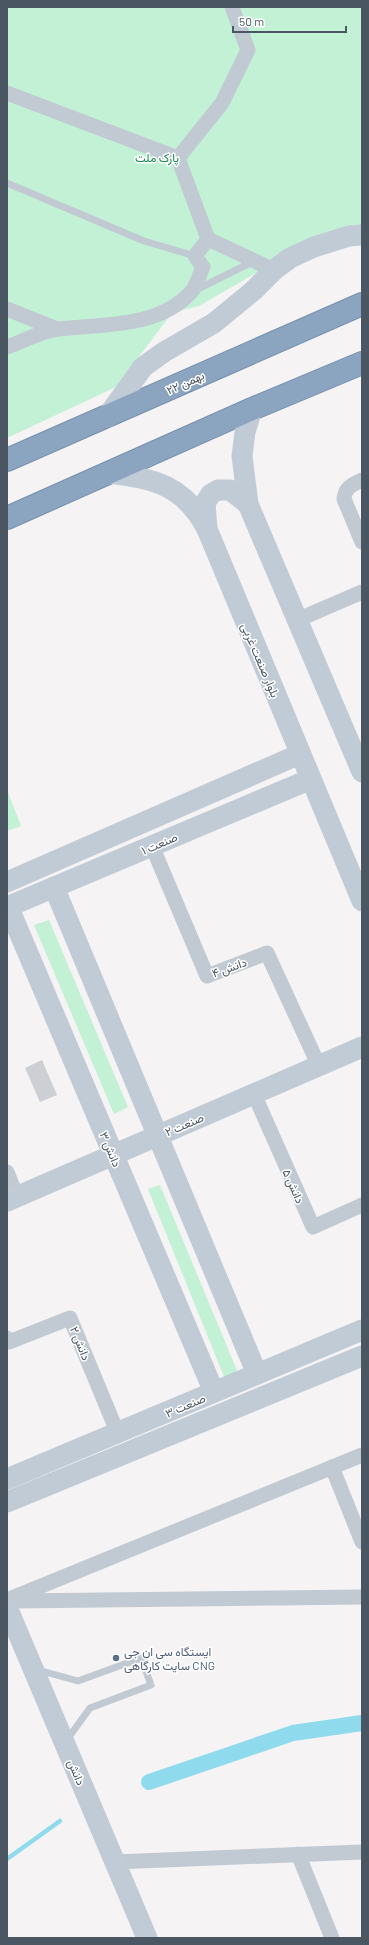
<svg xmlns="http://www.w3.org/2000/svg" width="369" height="1945" font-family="Barlow,Vazirmatn,sans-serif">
	<rect width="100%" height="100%" fill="#f5f3f3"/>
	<g fill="#c3f1d5">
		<path d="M 7,7 L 362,7 L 362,232 L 256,273 L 199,306 L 94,331 L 169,317 L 116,387 L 7,438 Z"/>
		<path d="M 7,790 L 21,826 L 7,831 Z"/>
		<path d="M 49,920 L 128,1107 L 114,1114 L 34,925 Z"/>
		<path d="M 160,1185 L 238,1373 L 225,1379 L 148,1189 Z"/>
	</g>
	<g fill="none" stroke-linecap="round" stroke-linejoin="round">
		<path stroke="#90daee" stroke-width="4.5" d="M 7,1859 L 60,1821"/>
		<path stroke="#90daee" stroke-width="16" d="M 149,1782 L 293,1733 L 362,1723"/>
	</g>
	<path fill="#cdcfd5" d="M 42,1060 L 57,1095 L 40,1102 L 25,1068 Z"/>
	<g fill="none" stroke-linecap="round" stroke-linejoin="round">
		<defs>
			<g id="highway">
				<path d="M 7,460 L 362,304"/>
				<path d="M 7,518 L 252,409 L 362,363"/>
			</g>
		</defs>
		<use href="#highway" stroke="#7690ad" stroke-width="24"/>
		<g stroke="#c1cad2" stroke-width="7">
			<path d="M 7,183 L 144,241 L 195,256"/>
			<path d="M 196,290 L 254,261"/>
			<path d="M 38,1670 L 78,1681 L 141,1658 L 151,1685 L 90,1708 L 66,1741"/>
		</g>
		<g stroke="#c1cad2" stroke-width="15">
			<path d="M 232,7 L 248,50 L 222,103 L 178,158 L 208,239 L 274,270"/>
			<path d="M 7,93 L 178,158"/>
			<path d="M 7,309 L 57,329"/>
			<path d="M 7,347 C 22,342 43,330 59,329 C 102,324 159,328 191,292 C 197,286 199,275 203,267 L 195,256 L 208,239"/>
			<path d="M 362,480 C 352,485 345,487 344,499 L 362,542"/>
			<path d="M 297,620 L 362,592"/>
			<path d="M 152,846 L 207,976 L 267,953 L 319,1066"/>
			<path d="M 254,1094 L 313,1227 L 362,1205"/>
			<path d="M 7,1172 L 17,1197"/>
			<path d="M 7,1338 L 9,1342 L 70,1318 L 118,1434"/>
			<path d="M 332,1467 L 362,1542"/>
			<path d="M 7,1600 L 362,1455"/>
			<path d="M 13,1601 L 362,1597"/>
			<path d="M 298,1854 L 332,1938"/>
			<path d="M 115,1862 L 362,1852"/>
		</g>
		<g stroke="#c1cbd6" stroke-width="21">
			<path d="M 252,409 L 245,432 L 242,456 L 248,504 L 362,772"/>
			<path d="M 107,417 L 143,367 L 164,352 L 214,323 L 253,291 L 274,270 L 290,258 L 314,247 L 349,236 L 362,235"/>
			<path d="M 109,473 C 155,479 184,485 207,529 L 362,901"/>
			<path d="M 207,529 L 205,503 L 211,494 L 218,490 L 230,490 L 248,504"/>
			<path d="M 7,882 L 300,754"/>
			<path d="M 54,887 L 257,1374"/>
			<path d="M 8,906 L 214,1392"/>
			<path d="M 7,907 L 311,779"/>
			<path d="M 7,1201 L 362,1047"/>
			<path d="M 7,1479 L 362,1330"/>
			<path d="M 7,1502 L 362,1356"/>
			<path d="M 7,1607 L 147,1938"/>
		</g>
		<use href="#highway" stroke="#8ba5c1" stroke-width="22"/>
	</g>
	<circle fill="#5c6f8a" stroke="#fff" stroke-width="1.5" cx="116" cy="1658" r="4"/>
	<g text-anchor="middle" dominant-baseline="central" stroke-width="3" stroke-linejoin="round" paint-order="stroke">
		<g font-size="12" fill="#17864f" stroke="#fff">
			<text x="157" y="157">پارک ملت</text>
		</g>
		<g font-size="12" fill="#4a5661" stroke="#fff">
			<text transform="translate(185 382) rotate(-24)">۲۲ بهمن</text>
			<text transform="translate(261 660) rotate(67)">بلوار صنعت غربی</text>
			<text transform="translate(159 843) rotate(-23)">صنعت ۱</text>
			<text transform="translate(229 967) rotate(-20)">دانش ۴</text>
			<text transform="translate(184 1124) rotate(-23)">صنعت ۲</text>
			<text transform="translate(111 1149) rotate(67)">دانش ۳</text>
			<text transform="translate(294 1186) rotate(66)">دانش ۵</text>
			<text transform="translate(81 1343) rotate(68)">دانش ۲</text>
			<text transform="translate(185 1405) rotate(-23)">صنعت ۳</text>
			<text transform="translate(77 1772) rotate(67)">دانش</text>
		</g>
		<g font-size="12" fill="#4e5e75" stroke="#fff" text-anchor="start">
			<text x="124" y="1651">ایستگاه سی ان جی<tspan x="124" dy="14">سایت کارگاهی CNG</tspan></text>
		</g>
	</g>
	<rect width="369" height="1945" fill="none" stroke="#4a5661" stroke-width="16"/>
	<path d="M233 26v6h113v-6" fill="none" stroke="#4a5661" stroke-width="2"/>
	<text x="239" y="26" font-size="12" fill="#4a5661" stroke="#ffffff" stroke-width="3" paint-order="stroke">50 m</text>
</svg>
